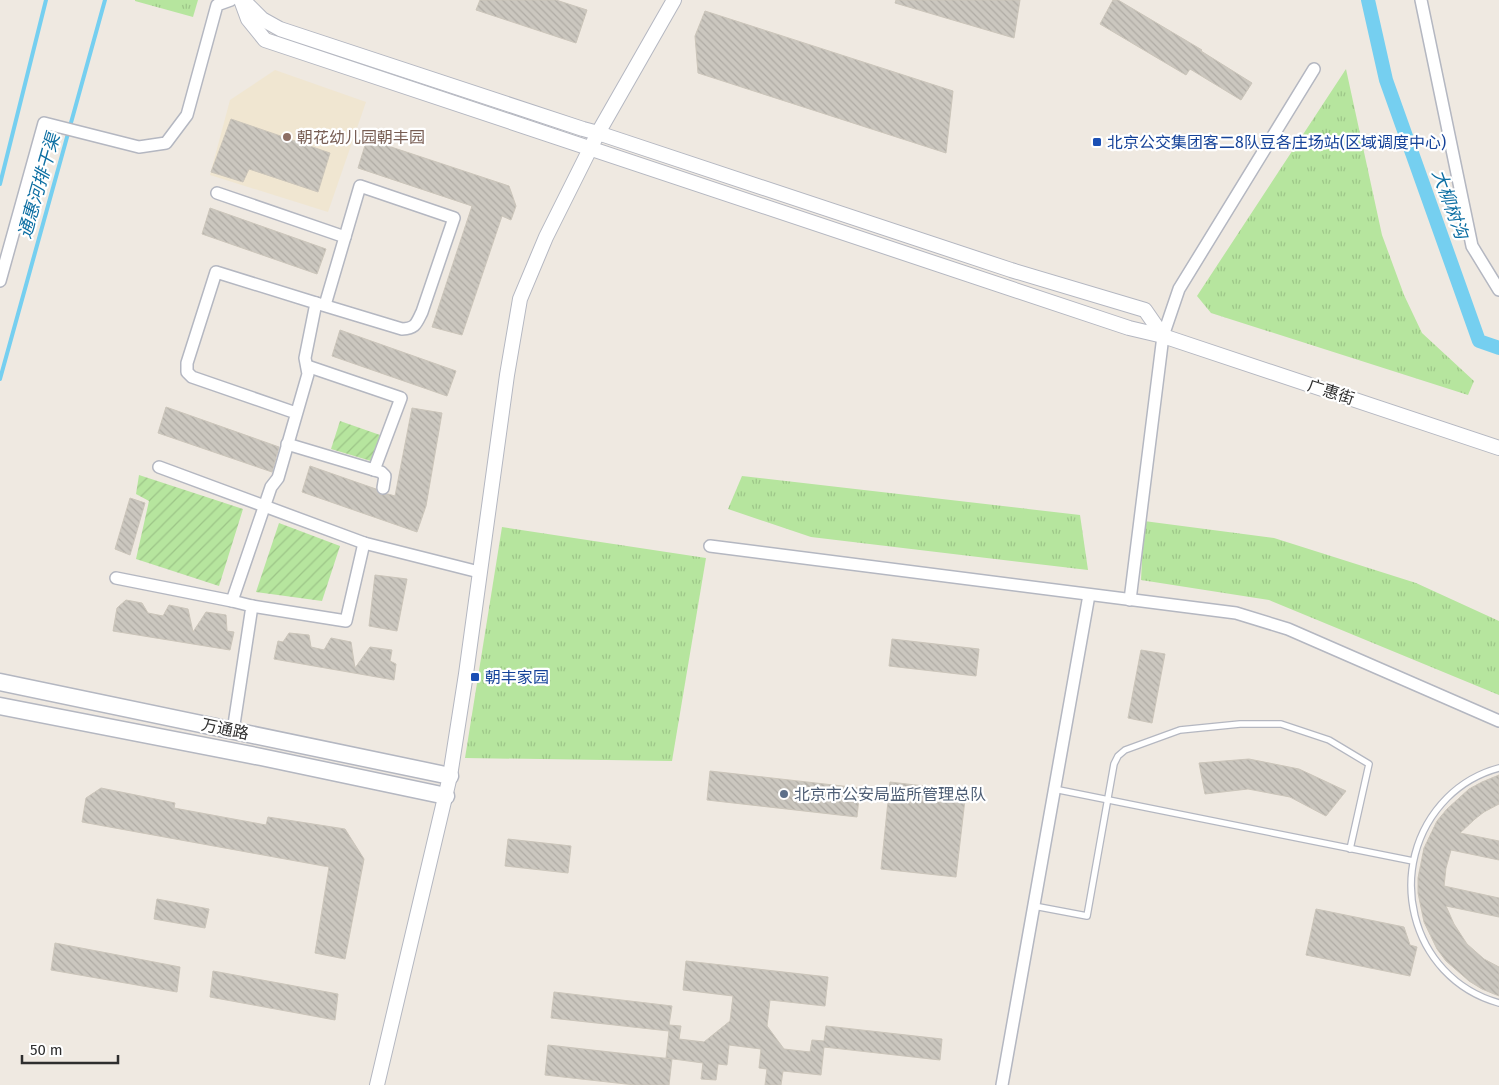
<svg xmlns="http://www.w3.org/2000/svg" width="1499" height="1085" font-family="'Fira Sans','Noto Sans SC',sans-serif">
	<defs>
		<pattern id="park-tufts" width="24" height="20" patternUnits="userSpaceOnUse" patternTransform="scale(1.25)"><rect width="24" height="20" fill="#b6e59e"/><path d="M3 7l-1-3M5 7V3M7 7l1-3M15 17l-1-3M17 17v-4M19 17l1-3" fill="none" stroke="#9dc588"/></pattern>
		<pattern id="garden-furrows" width="10" height="10" patternUnits="userSpaceOnUse" patternTransform="scale(1.25)"><rect width="10" height="10" fill="#b6e59e"/><path d="M-1 1l2-2M0 10L10 0M9 11l2-2" fill="none" stroke="#9dc588"/></pattern>
		<pattern id="building-back-hatch" width="6" height="6" patternUnits="userSpaceOnUse" patternTransform="scale(1.25)"><rect width="6" height="6" fill="#cbc7bf"/><path d="M-1 5l2 2M0 0l6 6M5-1l2 2" fill="none" stroke="#afaba4"/></pattern>
	</defs>
	<rect width="100%" height="100%" fill="#efe9e1"/>
	<path fill="#f0e6d1" d="M 275,70 L 366,102 L 328,212 L 210,175 L 230,100 Z"/>
	<g fill="url(#park-tufts)">
		<path d="M 135,0 L 198,0 L 193,17 L 135,1 Z"/>
		<path d="M 1346,69 L 1382,235 L 1404,295 L 1422,333 L 1474,381 L 1468,395 L 1211,313 L 1197,296 Z"/>
		<path d="M 742,476 L 1080,515 L 1088,570 L 811,537 L 728,509 Z"/>
		<path d="M 1144,521 L 1274,538 L 1416,583 L 1499,621 L 1499,695 L 1269,600 L 1141,580 Z"/>
		<path d="M 502,527 L 706,558 L 672,761 L 465,758 Z"/>
	</g>
	<g fill="url(#garden-furrows)">
		<path d="M 340,421 L 380,435 L 371,461 L 331,449 Z"/>
		<path d="M 139,475 L 243,509 L 219,586 L 136,559 L 149,501 L 136,494 Z"/>
		<path d="M 279,523 L 340,546 L 322,601 L 256,592 Z"/>
	</g>
	<g fill="none" stroke-linecap="round" stroke-linejoin="round">
		<g stroke="#75cff0" stroke-width="4">
			<path d="M 0,184 L 46,0"/>
			<path d="M 0,379 L 105,0"/>
		</g>
		<path stroke="#75cff0" stroke-width="14" d="M 1368,0 L 1386,80 L 1479,341 L 1499,348"/>
	</g>
	<g fill="url(#building-back-hatch)" stroke="#cbc5ba">
		<path d="M 480,0 L 556,0 L 587,10 L 576,43 L 476,10 Z"/>
		<path d="M 896,0 L 1020,0 L 1014,38 L 895,3 Z"/>
		<path d="M 1113,0 L 1118,0 L 1202,50 L 1201,51 L 1252,83 L 1241,100 L 1190,69 L 1186,75 L 1100,24 Z"/>
		<path d="M 705,11 L 953,91 L 946,153 L 698,73 L 695,36 Z"/>
		<path d="M 231,119 L 330,153 L 318,192 L 249,169 L 243,182 L 211,172 Z"/>
		<path d="M 367,139 L 509,186 L 516,206 L 511,220 L 502,216 L 462,335 L 432,327 L 472,206 L 358,168 Z"/>
		<path d="M 210,208 L 326,249 L 317,274 L 202,234 Z"/>
		<path d="M 340,330 L 456,371 L 447,396 L 332,356 Z"/>
		<path d="M 166,407 L 279,447 L 272,472 L 158,433 Z"/>
		<path d="M 412,408 L 442,413 L 426,506 L 417,532 L 302,492 L 310,466 L 376,489 L 378,493 L 381,495 L 388,494 L 395,496 Z"/>
		<path d="M 130,498 L 145,503 L 130,555 L 115,549 Z"/>
		<path d="M 375,575 L 407,579 L 397,631 L 369,626 Z"/>
		<path d="M 126,600 L 142,603 L 148,613 L 163,616 L 169,605 L 188,609 L 193,632 L 206,612 L 226,615 L 227,631 L 234,632 L 230,650 L 113,631 L 117,608 Z"/>
		<path d="M 289,633 L 309,635 L 311,647 L 324,650 L 331,638 L 351,642 L 355,668 L 370,647 L 392,650 L 390,661 L 396,664 L 394,680 L 274,659 L 278,641 L 283,642 Z"/>
		<path d="M 892,639 L 979,649 L 976,676 L 889,666 Z"/>
		<path d="M 1141,650 L 1165,654 L 1152,723 L 1128,718 Z"/>
		<path d="M 1249,759 L 1299,769 L 1346,791 L 1326,816 L 1290,797 L 1248,789 L 1205,794 L 1199,763 Z"/>
		<path d="M 710,771 L 860,788 L 857,817 L 707,800 Z"/>
		<path d="M 1499,775 L 1499,804 L 1484,812 L 1475,819 L 1460,833 L 1499,841 L 1499,860 L 1451,850 L 1446,868 L 1444,886 L 1499,898 L 1499,917 L 1446,906 L 1454,924 L 1467,944 L 1484,959 L 1499,967 L 1499,996 L 1482,989 L 1469,981 L 1446,961 L 1437,949 L 1424,922 L 1418,893 L 1418,878 L 1424,848 L 1437,821 L 1447,809 L 1469,789 L 1482,782 Z"/>
		<path d="M 890,782 L 966,791 L 956,877 L 881,869 Z"/>
		<path d="M 101,788 L 175,803 L 174,808 L 266,825 L 268,817 L 345,829 L 364,859 L 345,959 L 315,953 L 329,867 L 82,822 L 86,798 Z"/>
		<path d="M 508,839 L 571,846 L 568,873 L 505,866 Z"/>
		<path d="M 157,899 L 209,909 L 205,928 L 154,919 Z"/>
		<path d="M 1316,909 L 1404,927 L 1410,945 L 1417,947 L 1410,976 L 1306,955 Z"/>
		<path d="M 55,943 L 180,967 L 177,992 L 51,970 Z"/>
		<path d="M 686,961 L 828,977 L 825,1006 L 770,1000 L 767,1026 L 784,1049 L 810,1052 L 812,1040 L 824,1041 L 826,1026 L 942,1039 L 940,1060 L 824,1047 L 821,1075 L 783,1071 L 781,1085 L 765,1085 L 767,1069 L 759,1068 L 761,1049 L 729,1045 L 727,1065 L 718,1064 L 716,1080 L 701,1079 L 703,1063 L 666,1058 L 669,1031 L 551,1018 L 554,992 L 672,1006 L 669,1025 L 681,1026 L 679,1039 L 704,1042 L 730,1021 L 733,996 L 683,990 Z"/>
		<path d="M 213,971 L 338,994 L 335,1020 L 210,997 Z"/>
		<path d="M 548,1045 L 672,1059 L 669,1085 L 635,1085 L 545,1075 Z"/>
	</g>
	<g fill="none" stroke-linecap="round" stroke-linejoin="round">
		<defs>
			<g id="service">
				<path d="M 1499,768 C 1480,773 1461,784 1447,798 C 1382,864 1409,978 1499,1003"/>
				<path d="M 1054,789 L 1413,861"/>
				<path d="M 1034,906 L 1087,916 L 1114,764 L 1118,756 L 1125,750 L 1180,730 L 1240,724 L 1281,724 L 1329,740 L 1369,764 L 1350,849"/>
			</g>
			<g id="minor">
				<path d="M 1421,0 L 1472,246 L 1499,290"/>
				<path d="M 217,193 L 345,237"/>
				<path d="M 0,281 L 44,123 L 139,147 L 166,143 L 187,115 L 217,5 L 231,0"/>
				<path d="M 316,303 L 402,329 C 416,328 416,324 422,312 L 454,218 L 360,186 L 325,305"/>
				<path d="M 287,444 L 374,470 L 401,398 L 307,366"/>
				<path d="M 159,467 L 364,543"/>
				<path d="M 374,470 L 381,472 L 385,476 L 383,488"/>
				<path d="M 710,546 L 1236,613 L 1288,629 L 1499,721"/>
				<path d="M 116,578 L 232,601"/>
				<path d="M 1130,600 L 1163,336 L 1179,289 L 1314,69"/>
				<path d="M 252,606 L 346,621 L 364,543 L 479,572"/>
				<path d="M 233,731 L 252,606 L 232,601 L 271,487 L 278,478 L 308,374 L 305,358 L 316,303 L 216,272 L 187,363 L 187,372 L 192,377 L 296,413"/>
				<path d="M 1002,1085 L 1089,595"/>
			</g>
			<g id="tertiary">
				<path d="M 241,0 L 248,19 L 265,40 L 1129,328 L 1163,336 L 1499,448"/>
				<path d="M 244,1 L 262,19 L 280,29 L 583,129 L 598,133 L 1011,270 L 1145,310 L 1163,336"/>
				<path d="M 377,1085 L 450,776 L 466,674 L 507,375 L 520,299 L 546,237 L 598,133 L 674,0"/>
			</g>
			<g id="secondary">
				<path d="M 0,682 L 450,776"/>
				<path d="M 0,706 L 261,757 L 446,796"/>
			</g>
		</defs>
		<use href="#service" stroke="#b4b7c1" stroke-width="8"/>
		<use href="#minor" stroke="#b4b7c1" stroke-width="14"/>
		<use href="#tertiary" stroke="#b4b7c1" stroke-width="16"/>
		<use href="#secondary" stroke="#b4b7c1" stroke-width="19"/>
		<use href="#service" stroke="#fff" stroke-width="5.5"/>
		<use href="#minor" stroke="#fff" stroke-width="11"/>
		<use href="#tertiary" stroke="#fff" stroke-width="14"/>
		<use href="#secondary" stroke="#fff" stroke-width="16"/>
	</g>
	<circle fill="#8d6e63" stroke="#fff" stroke-width="2" cx="287" cy="137" r="5"/>
	<g fill="#1a4fb4" stroke="#fff" stroke-width="2">
		<rect x="1092" y="137" width="10" height="10" rx="2.5"/>
		<rect x="470" y="672" width="10" height="10" rx="2.5"/>
	</g>
	<circle fill="#5c6f8a" stroke="#fff" stroke-width="2" cx="784" cy="794" r="5"/>
	<g text-anchor="middle" dominant-baseline="central" stroke-width="4.5" stroke-linejoin="round" paint-order="stroke">
		<g font-size="16" fill="#785e54" stroke="#fff" text-anchor="start">
			<text x="297" y="137">朝花幼儿园朝丰园</text>
		</g>
		<g font-size="16" fill="#164399" stroke="#fff" text-anchor="start">
			<text x="1107" y="142">北京公交集团客二8队豆各庄场站(区域调度中心)</text>
			<text x="485" y="677">朝丰家园</text>
		</g>
		<g font-size="16" fill="#2e2e2e" stroke="#fff">
			<text transform="translate(1331 392) rotate(18)">广惠街</text>
			<text transform="translate(225 729) rotate(12)">万通路</text>
		</g>
		<g font-size="16" fill="#4e5e75" stroke="#fff" text-anchor="start">
			<text x="794" y="794">北京市公安局监所管理总队</text>
		</g>
		<g font-size="18" font-style="italic" fill="#0d6fa3" stroke="#fff">
			<text transform="translate(39 186) rotate(-74)">通惠河排干渠</text>
			<text transform="translate(1450 204) rotate(70)">大柳树沟</text>
		</g>
	</g>
	<path d="M22 1055v8h96v-8" fill="none" stroke="#2e2e2e" stroke-width="2.5"/>
	<text x="30" y="1055" font-size="15" fill="#2e2e2e" stroke="#ffffff" stroke-width="4" paint-order="stroke">50 m</text>
</svg>
